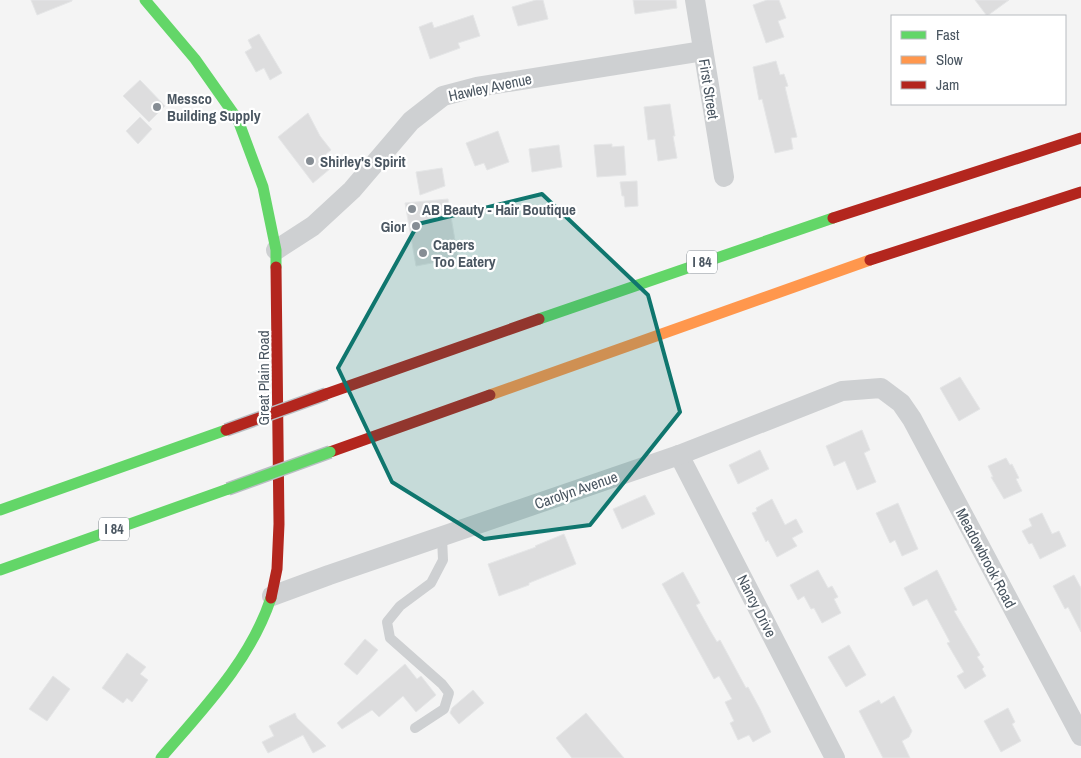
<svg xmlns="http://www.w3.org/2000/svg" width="1081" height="758" font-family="'Archivo Narrow',sans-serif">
	<rect width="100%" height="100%" fill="#f4f4f4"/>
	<g fill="#ddddde" stroke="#e5e6e7">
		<path d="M 31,0 L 72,0 L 72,1 L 37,15 Z"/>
		<path d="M 536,0 L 543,0 L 548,19 L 518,26 L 512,7 Z"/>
		<path d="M 633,0 L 676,0 L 677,8 L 635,14 Z"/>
		<path d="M 767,0 L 779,0 L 786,18 L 778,21 L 784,37 L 766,43 L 753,5 Z"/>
		<path d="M 975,0 L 1009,0 L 987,16 Z"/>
		<path d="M 473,15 L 480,36 L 458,43 L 460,48 L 430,59 L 419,27 L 432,22 L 434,28 Z"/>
		<path d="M 259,34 L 282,73 L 270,80 L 264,68 L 256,72 L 245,52 L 252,48 L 248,40 Z"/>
		<path d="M 776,61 L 780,75 L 784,74 L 788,86 L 785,87 L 797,137 L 791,138 L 793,149 L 775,153 L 762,99 L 759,100 L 753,67 Z"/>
		<path d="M 140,80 L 165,106 L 149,122 L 123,96 Z"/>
		<path d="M 670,104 L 675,136 L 673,136 L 677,158 L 658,161 L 655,139 L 648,140 L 644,107 Z"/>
		<path d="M 308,113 L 320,136 L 331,150 L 322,157 L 331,168 L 313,183 L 278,137 Z"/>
		<path d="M 140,117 L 152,129 L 138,144 L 126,131 Z"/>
		<path d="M 498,131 L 509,162 L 487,170 L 484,163 L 475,166 L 466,143 Z"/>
		<path d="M 612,144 L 612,147 L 624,146 L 626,175 L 597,177 L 594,145 Z"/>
		<path d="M 559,145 L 562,167 L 532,172 L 529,149 Z"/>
		<path d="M 442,168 L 445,186 L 420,195 L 416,172 Z"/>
		<path d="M 637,181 L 638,206 L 625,207 L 624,196 L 622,196 L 620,182 Z"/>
		<path d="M 448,199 L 458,258 L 416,266 L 405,203 Z"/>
		<path d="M 960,377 L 980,409 L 959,421 L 940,388 Z"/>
		<path d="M 862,430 L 870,450 L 864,453 L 876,482 L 857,490 L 845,461 L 834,466 L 826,446 Z"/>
		<path d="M 760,450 L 769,469 L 738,484 L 729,465 Z"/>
		<path d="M 1006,458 L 1010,465 L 1012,464 L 1019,478 L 1016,479 L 1022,491 L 1004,499 L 991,477 L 993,477 L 988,466 Z"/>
		<path d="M 645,495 L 655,514 L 622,529 L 613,509 Z"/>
		<path d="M 772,499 L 785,525 L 796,519 L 803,532 L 792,538 L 797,546 L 777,557 L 768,540 L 766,542 L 752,513 L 757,511 L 756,508 Z"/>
		<path d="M 898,503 L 918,549 L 902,556 L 895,540 L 890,543 L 876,513 Z"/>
		<path d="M 1042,513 L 1052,534 L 1059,531 L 1066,546 L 1040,559 L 1032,543 L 1029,544 L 1022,531 L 1032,526 L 1029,519 Z"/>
		<path d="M 564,534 L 576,564 L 529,583 L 529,585 L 499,596 L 488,564 L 536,547 L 535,546 Z"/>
		<path d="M 818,570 L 828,588 L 832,586 L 838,597 L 834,599 L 841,613 L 822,623 L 814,608 L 811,609 L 804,596 L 798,600 L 790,585 Z"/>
		<path d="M 937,570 L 957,610 L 954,611 L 980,655 L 977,657 L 984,667 L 982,669 L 986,676 L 965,689 L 957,676 L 964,672 L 947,643 L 950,642 L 927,599 L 913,606 L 904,588 Z"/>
		<path d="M 683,572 L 700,603 L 696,605 L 711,632 L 717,642 L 720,640 L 746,688 L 748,687 L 760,709 L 771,732 L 753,742 L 749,735 L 738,740 L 730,723 L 734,721 L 725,702 L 732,699 L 719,676 L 714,679 L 662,584 Z"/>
		<path d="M 1074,575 L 1081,588 L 1081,632 L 1068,607 L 1065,609 L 1053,586 Z"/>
		<path d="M 365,639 L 378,650 L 357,675 L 344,664 Z"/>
		<path d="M 849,645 L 866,675 L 846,687 L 828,657 Z"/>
		<path d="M 127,653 L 146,667 L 140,674 L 148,680 L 132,702 L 127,698 L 123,703 L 102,688 Z"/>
		<path d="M 405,664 L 417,679 L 421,676 L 436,695 L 416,712 L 403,696 L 379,717 L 372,710 L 342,729 L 337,723 Z"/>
		<path d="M 53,676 L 70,689 L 47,721 L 29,709 Z"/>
		<path d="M 473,690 L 484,703 L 459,724 L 450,713 L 452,708 Z"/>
		<path d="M 894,696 L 912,731 L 909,737 L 902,741 L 910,758 L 883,758 L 859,711 L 879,700 L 881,704 Z"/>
		<path d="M 1008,708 L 1015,722 L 1012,724 L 1021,741 L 1001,752 L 984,721 Z"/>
		<path d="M 295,713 L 297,718 L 326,746 L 313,753 L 303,735 L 268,753 L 262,742 L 274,736 L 269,726 Z"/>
		<path d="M 586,713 L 624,758 L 572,758 L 556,738 Z"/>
	</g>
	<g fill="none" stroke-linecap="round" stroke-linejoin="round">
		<path stroke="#ced0d2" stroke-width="10" d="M 415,728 L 444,709 L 449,693 L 442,684 L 390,638 L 387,622 L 400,606 L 431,583 L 443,560 L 442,537"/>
		<g stroke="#ced0d2" stroke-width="20">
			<path d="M 695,0 L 724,177"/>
			<path d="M 276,250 L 313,226 L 352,190 L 411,121 L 443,96 L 477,87 L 703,51"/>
			<path d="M 679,455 L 835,758"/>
			<path d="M 272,596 L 329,575 L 679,455 L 842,391 L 881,388 L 901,403 L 912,419 L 1081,736"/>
		</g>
		<g stroke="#63d668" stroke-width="11">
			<path d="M 145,0 L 195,59 L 238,120 L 263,187 L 276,250 L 276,267"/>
			<path d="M 539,319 L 833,218"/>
			<path d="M 0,510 L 226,430"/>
			<path d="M 0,570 L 228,489"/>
			<path d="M 161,758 C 204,708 250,661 271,598"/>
		</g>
		<path stroke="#ff974d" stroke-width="11" d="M 490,395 L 870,260"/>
		<g stroke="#b3261e" stroke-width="11">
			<path d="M 833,218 L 1081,138"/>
			<path d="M 870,260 L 1081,192"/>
			<path d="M 326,394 L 539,319"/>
			<path d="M 330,452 L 490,395"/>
			<path d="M 271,598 L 277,569 L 279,524 L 276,267"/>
		</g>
		<defs>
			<path id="fast-bridge" d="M 228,489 L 330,452"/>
			<path id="jam-bridge" d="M 226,430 L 326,394"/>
		</defs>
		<use href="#fast-bridge" stroke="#b9bec3" stroke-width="14" stroke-linecap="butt"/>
		<use href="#jam-bridge" stroke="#b9bec3" stroke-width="14" stroke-linecap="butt"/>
		<use href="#fast-bridge" stroke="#63d668" stroke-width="11"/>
		<use href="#jam-bridge" stroke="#b3261e" stroke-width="11"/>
	</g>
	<path fill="#0f766e" fill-opacity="0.2" stroke="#0f766e" stroke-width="4" stroke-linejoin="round" d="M 542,194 L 648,295 L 680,412 L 590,525 L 484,539 L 392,482 L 338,368 L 418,224 Z"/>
	<g fill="#868d94" stroke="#fff" stroke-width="2">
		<circle cx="157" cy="107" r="5"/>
		<circle cx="310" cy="161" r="5"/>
		<circle cx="412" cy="209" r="5"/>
		<circle cx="416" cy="226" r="5"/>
		<circle cx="423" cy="253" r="5"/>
	</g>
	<g text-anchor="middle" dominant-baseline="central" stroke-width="4.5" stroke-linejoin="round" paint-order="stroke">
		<g fill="#fff" stroke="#808990" stroke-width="1">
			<rect x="687" y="250.5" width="30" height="23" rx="4"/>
			<rect x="99" y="517.5" width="30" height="23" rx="4"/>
		</g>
		<g font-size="14" font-weight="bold" fill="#4a5661">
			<text x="702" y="262">I 84</text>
			<text x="114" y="529">I 84</text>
		</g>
		<g font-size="15" fill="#4a5661" stroke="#fff">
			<text transform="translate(490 87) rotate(-12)">Hawley Avenue</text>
			<text transform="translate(709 89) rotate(81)">First Street</text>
			<text transform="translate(263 378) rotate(-90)">Great Plain Road</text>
			<text transform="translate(576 490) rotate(-19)">Carolyn Avenue</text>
			<text transform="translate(986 558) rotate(62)">Meadowbrook Road</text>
			<text transform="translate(757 606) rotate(63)">Nancy Drive</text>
		</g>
		<g font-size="15" font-weight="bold" fill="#4a5661" stroke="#fff" text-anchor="start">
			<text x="167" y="98">Messco<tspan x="167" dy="17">Building Supply</tspan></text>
			<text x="320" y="161">Shirley's Spirit</text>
			<text x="422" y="209">AB Beauty - Hair Boutique</text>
			<text x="406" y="226" text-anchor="end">Gior</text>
			<text x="433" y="244">Capers<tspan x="433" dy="17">Too Eatery</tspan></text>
		</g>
	</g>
	<rect x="891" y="15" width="175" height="90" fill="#ffffff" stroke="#b7bbc0"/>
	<rect x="901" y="31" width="25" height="8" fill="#63d668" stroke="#b7bbc0"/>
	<text x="936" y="40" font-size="15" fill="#4a5661">Fast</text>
	<rect x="901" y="56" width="25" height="8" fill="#ff974d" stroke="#b7bbc0"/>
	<text x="936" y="65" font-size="15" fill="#4a5661">Slow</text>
	<rect x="901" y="81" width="25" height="8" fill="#b3261e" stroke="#b7bbc0"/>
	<text x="936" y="90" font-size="15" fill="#4a5661">Jam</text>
</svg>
